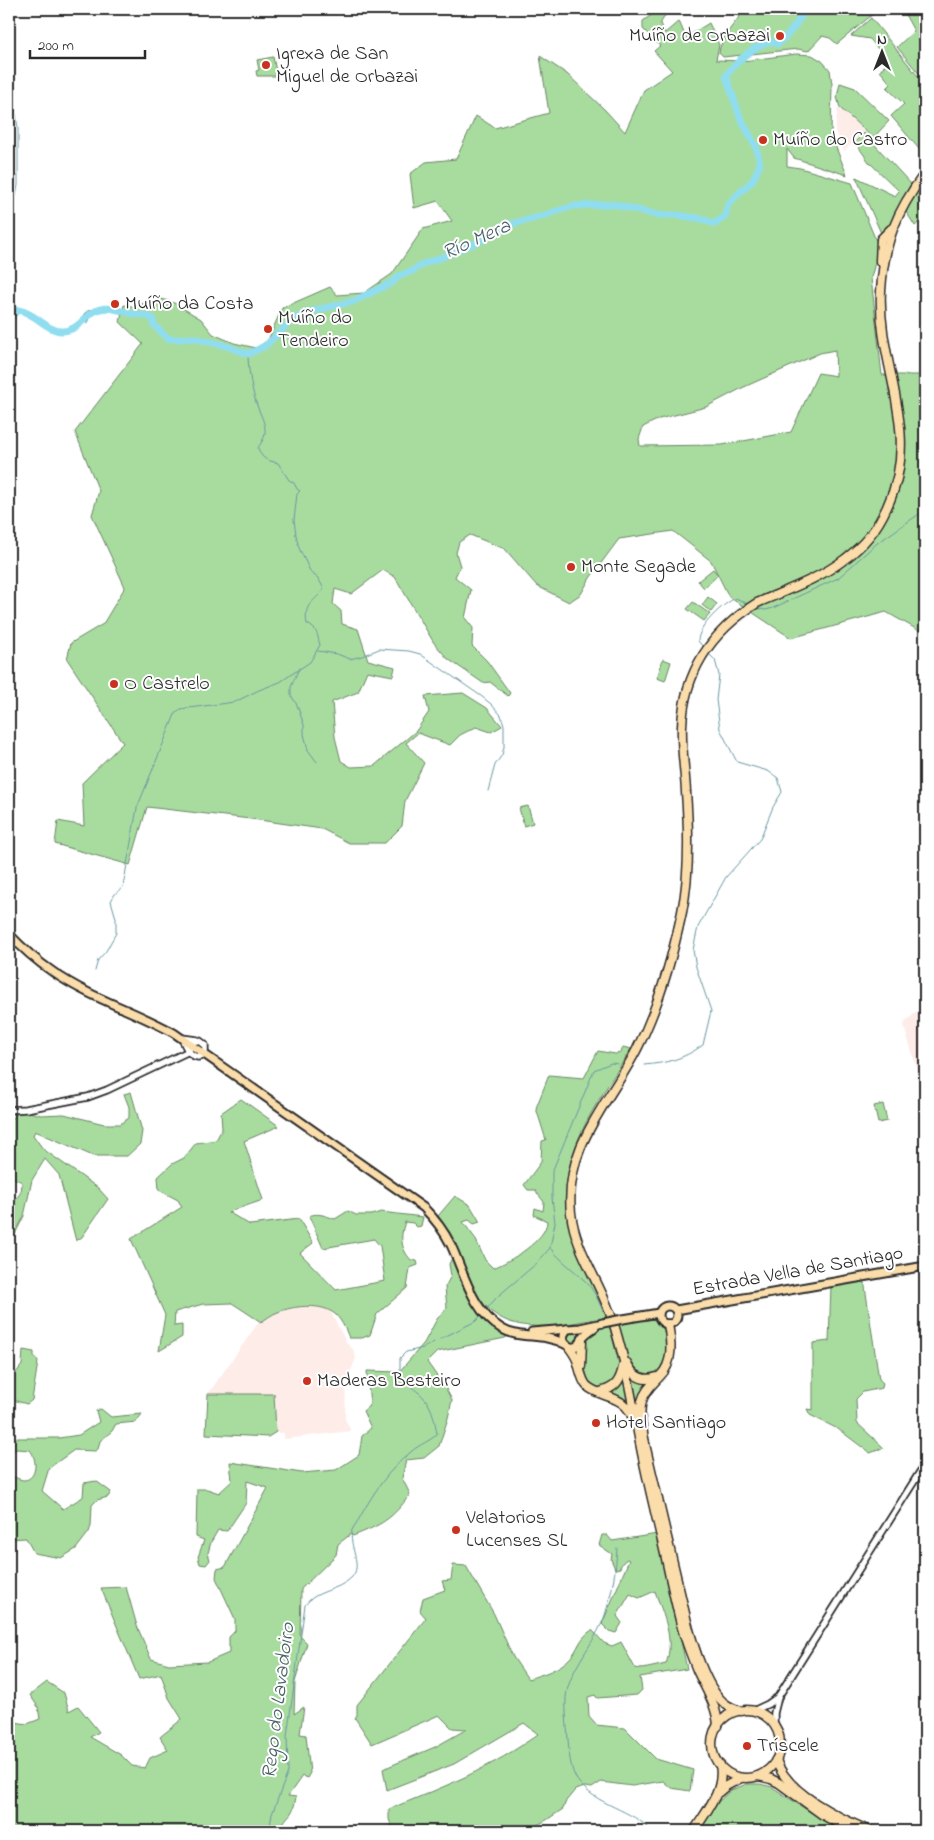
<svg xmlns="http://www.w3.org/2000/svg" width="934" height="1840" font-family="'Indie Flower',sans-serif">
	<rect width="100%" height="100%" fill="#fff"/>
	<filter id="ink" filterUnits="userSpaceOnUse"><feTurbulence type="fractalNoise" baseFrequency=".02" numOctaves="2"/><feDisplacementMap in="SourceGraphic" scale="10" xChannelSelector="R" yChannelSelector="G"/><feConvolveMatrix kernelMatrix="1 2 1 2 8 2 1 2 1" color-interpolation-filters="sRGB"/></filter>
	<g filter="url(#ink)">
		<g fill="#feece9">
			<path d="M 838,107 L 865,132 L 844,151 L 835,131 Z"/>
			<path d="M 925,1004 L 925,1095 L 904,1026 L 905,1022 Z"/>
			<path d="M 319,1302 L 329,1309 L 347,1344 L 353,1349 L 356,1358 L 346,1383 L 345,1419 L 351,1431 L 284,1439 L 284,1433 L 277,1433 L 274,1394 L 208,1394 L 263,1316 Z"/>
		</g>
		<g fill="#a8dc9f" stroke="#6a8465" fill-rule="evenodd">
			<path d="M 660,9 L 666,14 L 660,24 L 665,33 L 679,21 L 684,33 L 688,36 L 709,23 L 719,45 L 716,60 L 743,61 L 796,54 L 812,55 L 822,61 L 830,70 L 832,84 L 831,135 L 847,175 L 794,158 L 787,149 L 787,166 L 800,168 L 852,183 L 877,243 L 877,255 L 871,278 L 882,375 L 925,375 L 925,634 L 886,612 L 791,638 L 729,597 L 711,561 L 673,531 L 619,539 L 590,578 L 581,594 L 569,602 L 537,586 L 505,549 L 470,535 L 459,542 L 456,553 L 460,566 L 455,577 L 471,590 L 465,618 L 473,628 L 472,646 L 487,661 L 510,693 L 508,696 L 490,682 L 483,683 L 448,659 L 434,643 L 395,577 L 383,570 L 351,594 L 335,589 L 333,604 L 341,611 L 342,624 L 358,629 L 368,660 L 395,667 L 393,676 L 367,671 L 358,692 L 332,702 L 335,737 L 341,761 L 351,767 L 374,766 L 416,731 L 429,712 L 425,696 L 463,693 L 487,708 L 502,726 L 491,732 L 476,727 L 460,735 L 450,745 L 418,733 L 406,743 L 424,763 L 405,801 L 402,826 L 385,843 L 349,843 L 322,829 L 259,820 L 147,807 L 130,865 L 55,844 L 58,821 L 84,826 L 82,783 L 123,743 L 67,659 L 71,643 L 103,624 L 125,587 L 92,515 L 99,491 L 75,432 L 143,344 L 120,322 L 124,305 L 138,307 L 153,296 L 174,303 L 201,319 L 213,334 L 234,343 L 256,348 L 268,340 L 282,308 L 330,287 L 337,295 L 364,293 L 392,274 L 423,229 L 452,221 L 438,201 L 414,208 L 410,174 L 426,162 L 456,159 L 476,116 L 495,128 L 549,113 L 540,56 L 567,74 L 605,110 L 625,132 L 644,90 L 672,71 L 654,51 L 660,46 L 643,29 L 643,21 ZM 835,350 L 836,376 L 818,373 L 791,432 L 722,445 L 640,446 L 639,439 L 643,427 L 659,419 L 706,407 L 744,387 L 820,353 Z"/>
			<path d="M 745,9 L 879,9 L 837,44 L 830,38 L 822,36 L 808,51 L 798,49 L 723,57 L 719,53 C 720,38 737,21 745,9 Z"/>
			<path d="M 902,9 L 925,9 L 925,81 L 897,47 L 914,31 Z"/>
			<path d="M 871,18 L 925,85 L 925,156 L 891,116 L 904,104 L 887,88 L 891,84 L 880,71 L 888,61 L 870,39 L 851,36 Z"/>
			<path d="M 273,57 L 277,76 L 257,76 L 256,71 L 259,70 L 257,60 Z"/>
			<path d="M 840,83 L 855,88 L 889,121 L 873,138 L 840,108 L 837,97 Z"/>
			<path d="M 864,133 L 911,184 L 888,229 L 881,233 L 856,177 L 895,196 L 899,191 L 869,162 L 855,142 Z"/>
			<path d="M 925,177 L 925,217 L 915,226 L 905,210 Z"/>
			<path d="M 713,569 L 718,575 L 704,588 L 698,581 Z"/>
			<path d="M 708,597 L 717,604 L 711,612 L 702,605 Z"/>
			<path d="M 693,602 L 710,614 L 704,621 L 687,609 Z"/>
			<path d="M 663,659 L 671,662 L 665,681 L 657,678 Z"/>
			<path d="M 528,806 L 533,823 L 524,826 L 519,808 Z"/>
			<path d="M 623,1047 L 631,1049 C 592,1112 548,1164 574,1243 C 583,1269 598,1292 608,1317 C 560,1324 501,1344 474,1288 C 462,1263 455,1239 438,1216 L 455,1196 L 470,1205 L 480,1222 L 474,1224 L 469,1220 L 463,1222 L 475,1238 L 485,1260 L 493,1268 C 509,1262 547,1240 547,1221 L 534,1215 L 535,1208 L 543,1211 L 544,1202 L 535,1190 L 528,1190 L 524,1185 L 541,1162 L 542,1141 L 546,1140 L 536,1108 L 549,1075 L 584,1078 L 598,1051 L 615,1054 L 621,1053 Z"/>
			<path d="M 131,1092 L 142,1131 L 140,1144 L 127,1156 L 93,1156 L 35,1131 L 33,1135 L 43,1149 L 98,1188 L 108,1199 L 82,1237 L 76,1241 L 59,1175 L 45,1159 L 32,1180 L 24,1216 L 9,1246 L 9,1202 C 19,1198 22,1193 22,1182 L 12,1177 L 9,1171 L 9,1124 L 16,1114 L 25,1111 L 41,1115 L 64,1114 L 104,1124 L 120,1124 L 129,1118 L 129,1107 L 124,1094 Z"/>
			<path d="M 241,1099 L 279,1126 L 244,1141 L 263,1200 L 228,1212 L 250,1225 L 299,1219 L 313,1243 L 300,1253 L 336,1290 L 385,1281 L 380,1246 L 374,1239 L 323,1248 L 309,1216 C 318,1212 326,1216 335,1219 L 348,1211 L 356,1215 L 371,1215 L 381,1212 L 423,1217 L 421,1226 L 417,1227 L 413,1223 L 405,1222 C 400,1236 400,1248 411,1260 L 417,1261 L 418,1265 L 410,1268 L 407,1288 L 377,1314 L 370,1335 L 362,1338 L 349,1338 C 346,1330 340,1316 332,1312 C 318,1303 293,1306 278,1312 C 272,1314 266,1319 261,1322 L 232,1303 L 203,1304 L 175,1312 L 174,1326 L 182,1325 L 182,1337 L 159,1351 L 165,1315 L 131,1239 L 182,1207 L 178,1200 L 159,1190 L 158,1177 L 172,1164 L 184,1158 L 196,1143 L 216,1140 L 222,1129 L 221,1113 Z"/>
			<path d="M 883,1104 L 887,1121 L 878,1123 L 874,1106 Z"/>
			<path d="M 452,1258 C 460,1276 466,1302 482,1314 C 491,1322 504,1327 514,1332 L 505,1338 L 437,1352 L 427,1362 L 446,1389 L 452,1400 L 448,1418 L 439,1446 L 424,1458 L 406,1460 L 402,1478 L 410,1494 C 393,1519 381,1525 353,1536 L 351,1534 L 338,1544 L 336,1555 L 301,1589 L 300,1636 L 307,1643 L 295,1682 L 294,1714 L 304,1707 L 300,1734 L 306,1735 L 310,1773 L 307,1778 L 302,1776 L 288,1796 L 296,1797 C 295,1802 294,1809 291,1813 C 286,1820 282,1821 282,1831 L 9,1831 L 9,1721 L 27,1724 L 40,1719 L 38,1707 L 30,1695 L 47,1682 L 64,1693 L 69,1711 L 78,1706 L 99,1732 L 90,1737 L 121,1755 L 132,1766 L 145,1768 L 150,1758 L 168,1750 L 160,1737 L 182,1719 L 169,1698 L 161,1674 L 139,1679 L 101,1588 L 126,1587 L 137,1626 L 151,1659 L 169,1664 L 208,1662 L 229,1653 L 229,1637 L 235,1631 L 235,1619 L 216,1578 L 217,1569 L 225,1567 L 268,1488 L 247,1481 L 246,1503 L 227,1531 L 218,1530 L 211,1542 L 208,1553 L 210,1560 L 206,1565 L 200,1564 L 198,1557 L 204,1540 L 196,1537 L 197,1489 L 207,1489 L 219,1493 L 232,1481 L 230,1462 L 302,1473 L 336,1470 L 359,1455 L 362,1436 L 371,1428 L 363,1411 L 370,1405 L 367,1371 L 399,1372 L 424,1343 L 437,1319 L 447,1308 L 445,1287 L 451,1276 L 449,1264 Z"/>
			<path d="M 864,1280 L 879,1379 L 883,1383 L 882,1388 L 863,1392 L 856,1399 L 857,1423 L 884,1448 L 870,1453 L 838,1429 L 810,1415 L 807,1409 L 813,1410 L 813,1343 L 829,1341 L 831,1286 Z"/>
			<path d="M 649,1318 C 683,1327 662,1392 638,1374 C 626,1366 622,1337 618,1323 Z"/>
			<path d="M 609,1325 L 620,1367 C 618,1380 602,1396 590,1383 C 584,1376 581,1345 586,1338 C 591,1330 601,1327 609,1325 Z"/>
			<circle cx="572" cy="1338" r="6"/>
			<path d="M 23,1350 L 34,1352 L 34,1356 L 38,1362 L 32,1400 L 27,1404 L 9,1399 L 9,1373 L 16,1373 L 22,1365 Z"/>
			<path d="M 633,1378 L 649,1383 L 638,1406 L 632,1379 Z"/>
			<path d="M 622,1381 L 625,1381 L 629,1403 L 628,1405 L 611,1393 Z"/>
			<path d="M 208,1394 L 274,1394 L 276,1432 L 268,1437 L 206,1434 Z"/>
			<path d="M 101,1409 L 111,1417 L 142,1414 L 136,1422 L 116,1424 L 112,1431 L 100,1441 L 98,1449 L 95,1451 L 74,1450 L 49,1468 L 42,1491 L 63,1509 L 83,1497 L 84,1483 L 96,1481 L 111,1492 L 108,1497 L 97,1500 L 92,1505 L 91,1526 L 89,1532 L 76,1549 L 61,1558 L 34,1553 L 26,1538 L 9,1539 L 9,1474 C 13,1476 19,1480 24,1480 C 38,1479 37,1458 30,1450 L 17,1449 L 9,1452 L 9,1438 L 59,1438 L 79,1435 L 99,1422 L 96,1411 Z"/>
			<path d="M 658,1534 L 687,1669 L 640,1677 L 642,1690 L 637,1695 L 597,1698 L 595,1695 L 588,1697 L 589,1717 L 596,1725 L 625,1728 L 656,1759 L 693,1770 L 690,1791 L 671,1788 L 663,1781 L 632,1786 L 601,1782 L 592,1788 L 585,1787 L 575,1790 L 566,1801 L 563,1809 L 545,1821 L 535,1826 L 532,1831 L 393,1831 L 389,1819 L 389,1809 C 440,1789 494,1767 538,1734 L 524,1723 L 454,1764 L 387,1790 L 383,1769 L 435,1747 L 467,1729 L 452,1728 L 439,1715 L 372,1744 L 355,1718 L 357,1715 L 357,1705 L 426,1618 L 420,1611 L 423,1598 L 445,1590 L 442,1581 L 451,1580 L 453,1565 L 466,1566 L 494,1614 L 513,1657 L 528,1679 C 543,1674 559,1670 570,1658 C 579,1649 578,1639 592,1630 L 604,1643 L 612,1646 L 621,1642 L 635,1668 L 643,1669 L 666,1664 C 675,1638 663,1615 655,1591 L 639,1598 L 630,1594 L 617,1616 L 622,1623 L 616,1633 L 609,1631 L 602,1624 L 629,1560 L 627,1559 L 622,1563 L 620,1568 L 615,1569 L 611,1559 L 612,1554 L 599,1545 L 602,1535 L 607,1535 L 612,1541 Z"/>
			<path d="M 747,1784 L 760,1784 L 772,1787 L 839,1831 L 700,1831 L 718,1802 L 731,1790 Z"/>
		</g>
		<path fill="#90ddef" stroke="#6896a1" d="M 94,309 L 89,321 L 86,323 L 82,318 C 84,312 88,310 94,309 Z"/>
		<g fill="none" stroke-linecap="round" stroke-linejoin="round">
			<g stroke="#6896a1" stroke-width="1">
				<path d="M 9,105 L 16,114 L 18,128 L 18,185 L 15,201 L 9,210"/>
				<path d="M 9,307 L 13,313"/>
				<path d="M 755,608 L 766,610 L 773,608 L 838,578 L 876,544 L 925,510"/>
				<path d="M 704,648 L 698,641 C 698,627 723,603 736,598 L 750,605"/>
				<path d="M 318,651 L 337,654 L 350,659 L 362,656 L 379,649 L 409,651 L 420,654 L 481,696 L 491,704 L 501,715 L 504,725 L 504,747 L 502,755 L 495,765 L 488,791"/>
				<path d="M 299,668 L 291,687 L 291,695 L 297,705 L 304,725 L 304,734 L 308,750 L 317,762"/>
				<path d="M 95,971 L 98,960 L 106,951 L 116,933 L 116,918 L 111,901 L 115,894 L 123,887 L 137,808 L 176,712 L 181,709 L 235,702 L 259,690 L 280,682 L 310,662 L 320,645 C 317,635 318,629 307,624 C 303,603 314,603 324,589 L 318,578 L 311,573 L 299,548 L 296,535 L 294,520 L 297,494 L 300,491 L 297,489 L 294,483 L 289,480 L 278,463 C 267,460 262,460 258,448 C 261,443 264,439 265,434 C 266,424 261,416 258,408 C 252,393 248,370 248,354"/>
				<path d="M 644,1065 C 668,1063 683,1059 703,1045 L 711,1011 L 696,967 L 693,950 L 698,927 L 726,877 L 760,839 L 773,807 L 782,792 L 778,778 L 768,771 L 737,762 L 720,729 L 716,700 L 719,675 L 715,660 L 708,653"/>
				<path d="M 551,1249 C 561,1261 573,1269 584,1280 C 593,1288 598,1300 603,1311"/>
				<path d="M 486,1310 L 497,1297 L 537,1263 L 550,1248 L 555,1223 L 552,1198 L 552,1172 L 594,1070 L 611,1063 L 618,1064"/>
				<path d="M 440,1339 L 476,1321 L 482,1314"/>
				<path d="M 617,1548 C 616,1572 612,1592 605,1615 C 596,1642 569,1669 566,1697 C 565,1711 567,1725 568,1739 C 569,1752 570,1769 577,1780 C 596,1806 632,1809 652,1831"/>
				<path d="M 269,1831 L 272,1814 L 288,1772 L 287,1736 L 305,1605 C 316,1590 338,1591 351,1578 C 364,1566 348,1546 352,1530 C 354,1526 358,1521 360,1517 C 374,1492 389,1469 412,1451 C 420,1444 429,1442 437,1434 C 435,1422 433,1409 425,1399 C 419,1391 407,1385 400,1377 L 400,1358 L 406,1352 L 423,1348 L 434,1342"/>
			</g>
			<path stroke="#90ddef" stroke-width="7" d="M 9,318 L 18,310 C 35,312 47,332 63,331 C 77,330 82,320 92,313 C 105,303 120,311 133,314 C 140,315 146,315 152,318 L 154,325 L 167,338 L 173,339 L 194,338 L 223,345 L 248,354 L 265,346 L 292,320 L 308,312 L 354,301 L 393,282 L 399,276 L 412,271 L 423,264 L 440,258 L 482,240 L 503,226 L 540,217 L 554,212 L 574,206 L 613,204 L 657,215 L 676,215 L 703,219 L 715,224 L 725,216 L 728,204 L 753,180 L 760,164 L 756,147 L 740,117 L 726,76 C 738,60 750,49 769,41 L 778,44 L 790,32 L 807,9"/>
			<defs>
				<g id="minor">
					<path d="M 189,1049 L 194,1041 L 200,1041 L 205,1045 L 205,1054 L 198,1057 C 189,1056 185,1046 182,1038 L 197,1040"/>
					<path d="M 9,1110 L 26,1109 L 88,1097 L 107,1090 L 189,1051"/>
					<path d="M 753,1711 L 768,1704 L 778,1697 L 925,1464"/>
					<path d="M 774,1724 L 774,1713 L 778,1697"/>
				</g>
				<g id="major">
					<path d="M 9,934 C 22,948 37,961 53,972 C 90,998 135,1011 174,1033 L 424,1208 C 435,1219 444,1231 451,1245 C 465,1275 472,1311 502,1329 C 516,1337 531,1335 547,1338 C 553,1339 559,1341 565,1344"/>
					<circle cx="668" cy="1315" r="9"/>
					<path d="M 676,1310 L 925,1266"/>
					<path d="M 623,1319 L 659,1313"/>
					<path d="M 567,1329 L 563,1336 C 563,1344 572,1352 579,1344 C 583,1341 580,1342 583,1337 C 586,1333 591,1330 595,1327"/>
					<path d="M 532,1332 L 580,1328 L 603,1323"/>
				</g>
				<g id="highway">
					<path d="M 880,261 L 881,239 L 891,229"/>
					<path d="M 569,1347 C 572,1351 575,1355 577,1360 C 580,1368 581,1380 587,1386 C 602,1399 625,1394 633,1419"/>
					<path d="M 627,1363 C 633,1377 643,1382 657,1377"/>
					<path d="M 581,1366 L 582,1341"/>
					<path d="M 600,1392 C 615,1388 620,1382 623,1367"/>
					<path d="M 644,1440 L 687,1622 C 693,1645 706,1687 723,1702 C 728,1707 734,1709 741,1711"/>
					<path d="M 645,1444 C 643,1431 638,1415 642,1401 C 645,1390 653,1384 660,1376 C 674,1363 671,1341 668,1324"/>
					<circle cx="746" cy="1744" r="34"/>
					<path d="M 718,1726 C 717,1705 705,1688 697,1670 C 691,1655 685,1640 681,1624 C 675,1601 670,1577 665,1554 C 657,1519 648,1484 641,1448 C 634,1413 629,1377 619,1342 C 616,1331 613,1319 608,1308 C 596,1276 575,1248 571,1213 C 564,1145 609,1104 637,1049 C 659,1006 672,959 682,912 C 690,874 689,832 686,792 C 685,770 681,748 682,726 C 684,672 712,631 757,603 C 787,590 819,579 845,559 C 863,546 878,527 887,507 C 923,431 877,367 881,291 C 884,242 896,212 925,173"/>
					<path d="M 776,1760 C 787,1794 839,1818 870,1831"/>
					<path d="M 758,1776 L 771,1779 L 779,1783 L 823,1815 L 852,1831"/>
					<path d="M 719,1792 L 726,1786 L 741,1778"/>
					<path d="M 694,1831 C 706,1811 725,1791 720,1765"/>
				</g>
			</defs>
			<use href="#minor" stroke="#2b2b2b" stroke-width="9"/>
			<use href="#major" stroke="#2b2b2b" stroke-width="11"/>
			<use href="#highway" stroke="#2b2b2b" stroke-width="11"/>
			<use href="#minor" stroke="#fff" stroke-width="5.5"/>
			<use href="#major" stroke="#fbddab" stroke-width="7"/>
			<use href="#highway" stroke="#fbddab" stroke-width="8"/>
			<defs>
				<path id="major-bridge" d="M 603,1323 L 623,1319"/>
			</defs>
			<use href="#major-bridge" stroke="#2b2b2b" stroke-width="11" stroke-linecap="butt"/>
			<use href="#major-bridge" stroke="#fbddab" stroke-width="7"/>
		</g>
	</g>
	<g fill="#c8321e" stroke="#fff" stroke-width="2">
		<circle cx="780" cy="36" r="5"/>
		<circle cx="266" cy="65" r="5"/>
		<circle cx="763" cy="140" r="5"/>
		<circle cx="115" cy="304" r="5"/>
		<circle cx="268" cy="329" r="5"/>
		<circle cx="571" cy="567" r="5"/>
		<circle cx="114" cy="684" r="5"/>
		<circle cx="307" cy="1381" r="5"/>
		<circle cx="596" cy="1423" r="5"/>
		<circle cx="456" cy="1530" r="5"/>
		<circle cx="747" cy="1746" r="5"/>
	</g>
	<g text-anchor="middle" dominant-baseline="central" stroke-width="4" stroke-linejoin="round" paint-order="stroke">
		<g font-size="20" fill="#2b2b2b" stroke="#fff" text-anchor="start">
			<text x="770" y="36" text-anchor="end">Muíño de Orbazai</text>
			<text x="276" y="54">Igrexa de San<tspan x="276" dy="23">Miguel de Orbazai</tspan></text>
			<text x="773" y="140">Muíño do Castro</text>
			<text x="125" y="304">Muíño da Costa</text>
			<text x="278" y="318">Muíño do<tspan x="278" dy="23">Tendeiro</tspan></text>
			<text x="581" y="567">Monte Segade</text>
			<text x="124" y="684">O Castrelo</text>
			<text x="317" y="1381">Maderas Besteiro</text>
			<text x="606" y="1423">Hotel Santiago</text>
			<text x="466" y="1518">Velatorios<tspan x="466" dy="23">Lucenses SL</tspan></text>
			<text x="757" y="1746">Tríscele</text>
		</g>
		<g font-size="20" fill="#2b2b2b" stroke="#fff">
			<text transform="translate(798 1272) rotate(-10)">Estrada Vella de Santiago</text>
		</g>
		<g font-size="21" font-style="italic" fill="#496066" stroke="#fff">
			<text transform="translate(477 240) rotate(-24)">Río Mera</text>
			<text transform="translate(279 1701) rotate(-83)">Rego do Lavadoiro</text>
		</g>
	</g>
	<rect width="934" height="1840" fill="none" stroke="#fff" stroke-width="30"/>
	<rect x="15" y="15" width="904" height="1810" fill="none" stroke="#2b2b2b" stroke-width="2" filter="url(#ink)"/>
	<g transform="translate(882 52)" stroke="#ffffff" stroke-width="4" paint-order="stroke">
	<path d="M0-4L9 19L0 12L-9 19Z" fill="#2b2b2b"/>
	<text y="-8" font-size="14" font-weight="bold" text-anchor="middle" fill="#2b2b2b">N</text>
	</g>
	<path d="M30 50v8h115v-8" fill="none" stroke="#2b2b2b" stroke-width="2.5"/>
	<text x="38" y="50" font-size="15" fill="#2b2b2b" stroke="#ffffff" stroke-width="4" paint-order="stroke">200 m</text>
</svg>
